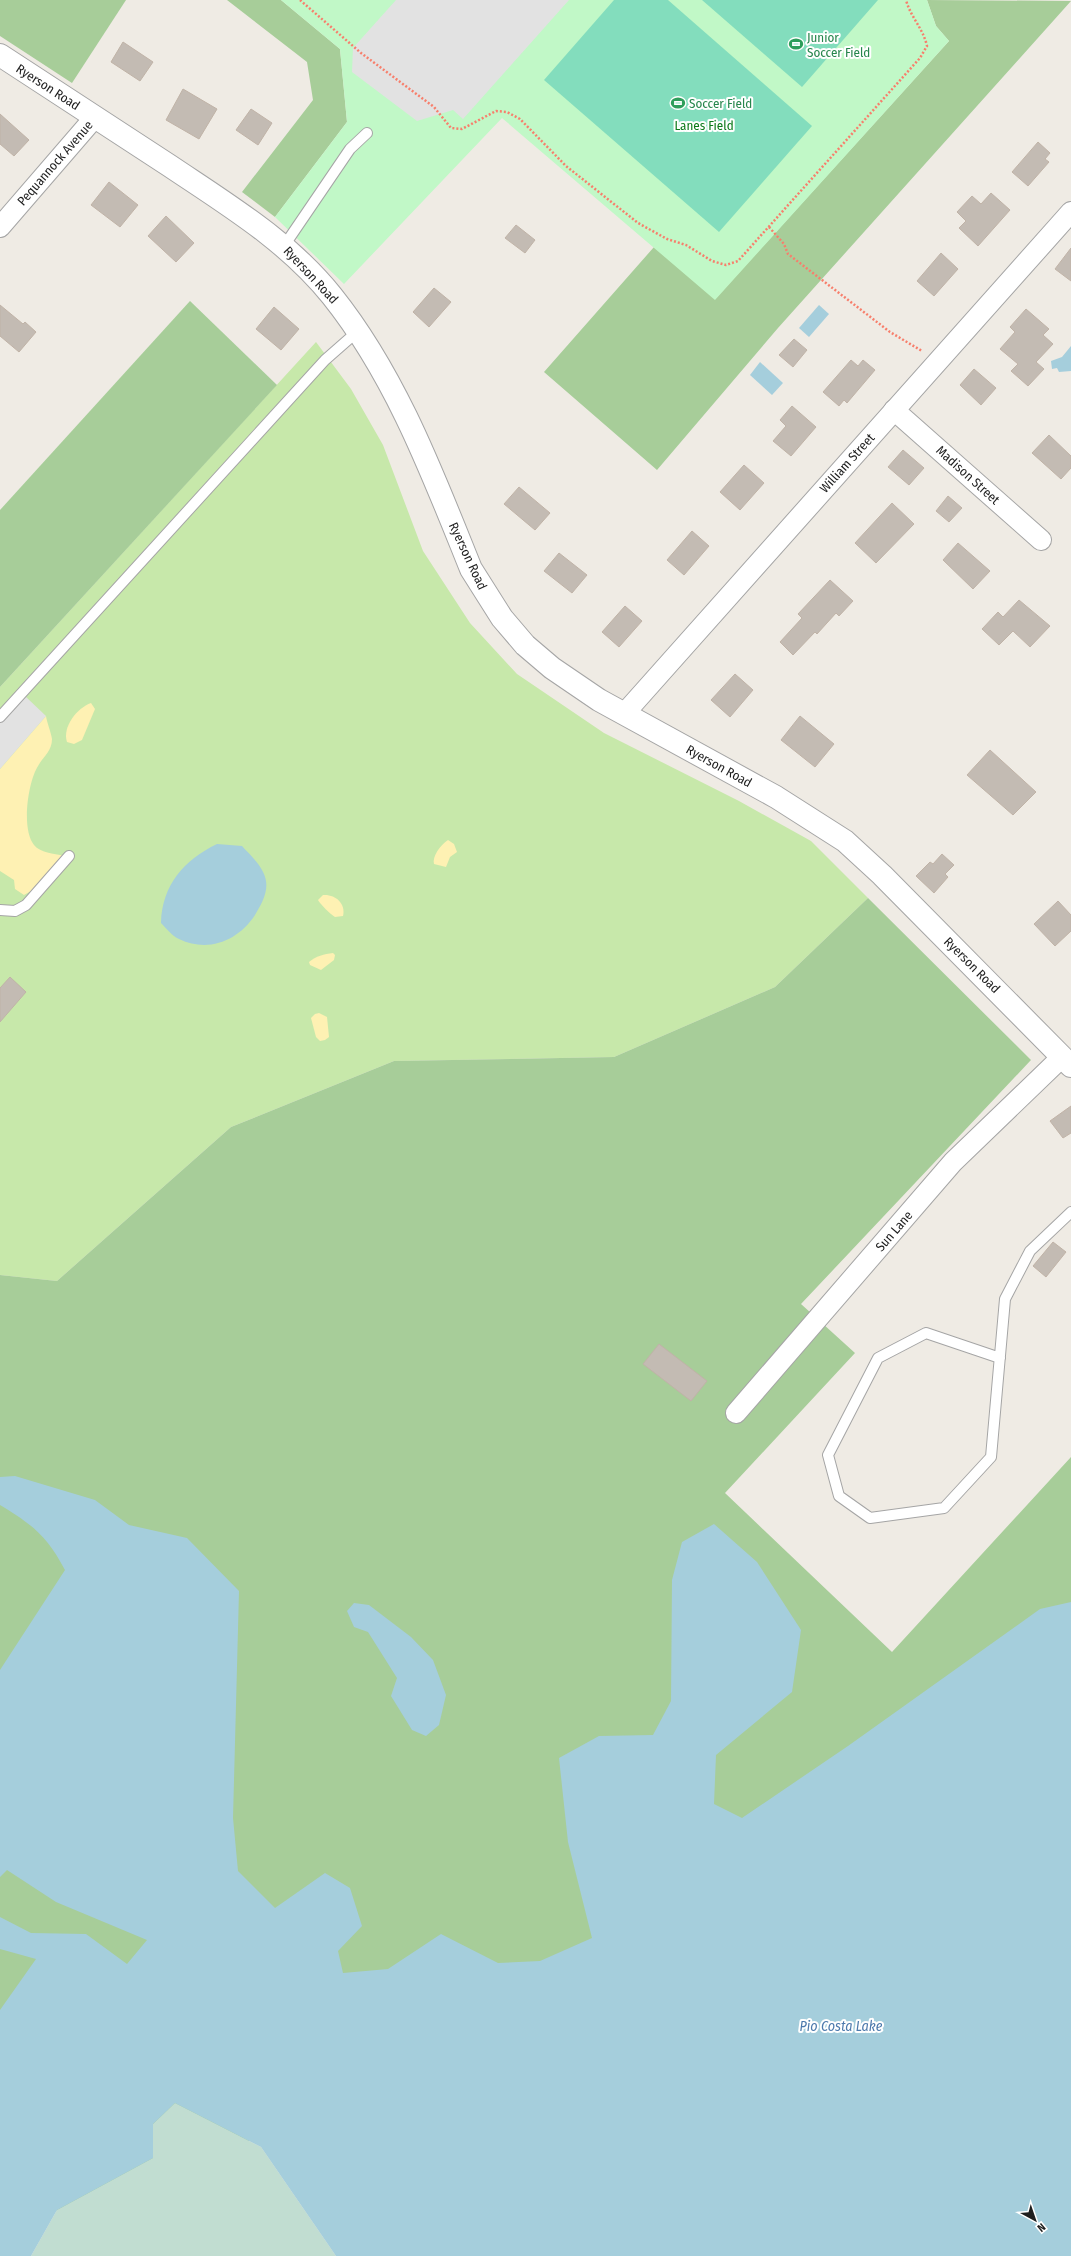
<svg xmlns="http://www.w3.org/2000/svg" width="1071" height="2256" font-family="'Fira Sans Condensed',sans-serif">
	<rect width="100%" height="100%" fill="#efebe4"/>
	<path fill="#c7e8aa" d="M 316,342 L 351,389 L 383,445 L 423,551 L 470,623 L 517,674 L 604,733 L 739,801 L 811,841 L 868,898 L 775,987 L 614,1057 L 394,1061 L 231,1127 L 57,1281 L 0,1275 L 0,687 Z"/>
	<g fill="#a7cd99">
		<path d="M 0,0 L 126,0 L 72,83 L 0,36 Z"/>
		<path d="M 227,0 L 281,0 L 340,49 L 347,122 L 275,217 L 242,192 L 313,100 L 307,62 Z"/>
		<path d="M 927,0 L 1071,1 L 778,328 L 657,470 L 544,372 L 654,247 L 715,299 L 949,41 L 936,26 Z"/>
		<path d="M 190,301 L 277,385 L 0,687 L 0,510 Z"/>
		<path d="M 868,898 L 1031,1060 L 801,1304 L 855,1353 L 725,1493 L 892,1652 L 1071,1457 L 1071,1644 L 685,1983 L 0,2231 L 0,1275 L 57,1281 L 231,1127 L 394,1061 L 614,1057 L 775,987 Z"/>
	</g>
	<path fill="#c1ddd1" d="M 175,2103 L 261,2147 L 336,2256 L 31,2256 L 57,2210 L 153,2158 L 153,2124 Z"/>
	<g fill="#fef1b3">
		<path d="M 91,703 L 95,709 L 82,740 L 74,744 L 67,742 C 62,727 77,708 91,703 Z"/>
		<path d="M 46,716 C 47,723 51,732 52,739 C 52,751 43,757 38,766 C 28,782 21,829 34,845 C 40,853 56,854 65,856 L 31,891 L 24,895 L 15,889 L 14,880 L 0,871 L 0,769 Z"/>
		<path d="M 448,840 L 454,844 L 457,852 L 450,857 L 446,867 L 434,864 C 432,857 440,845 448,840 Z"/>
		<path d="M 323,895 C 335,894 346,903 343,916 L 335,917 C 331,915 320,904 318,900 Z"/>
		<path d="M 333,953 L 335,955 L 334,960 L 321,970 L 310,965 L 309,962 C 316,956 324,954 333,953 Z"/>
		<path d="M 319,1013 L 327,1017 L 329,1037 L 325,1040 L 320,1041 L 316,1037 L 311,1018 L 315,1014 Z"/>
	</g>
	<path fill="#c1f8c7" d="M 281,0 L 927,0 L 936,26 L 949,41 L 715,300 L 502,118 L 344,284 L 275,217 L 347,122 L 340,49 Z"/>
	<g fill="#83ddbd">
		<path d="M 614,0 L 668,0 L 812,126 L 719,232 L 544,80 Z"/>
		<path d="M 702,0 L 878,0 L 802,87 Z"/>
	</g>
	<g fill="#e2e2e2">
		<path d="M 396,0 L 569,0 L 463,119 L 453,110 L 417,121 L 352,72 L 353,48 Z"/>
		<path d="M 25,696 L 46,716 L 0,769 L 0,722 Z"/>
	</g>
	<g fill="#a5cedc">
		<path d="M 819,305 L 829,314 L 809,337 L 799,328 Z"/>
		<path d="M 1071,346 L 1071,371 L 1059,372 L 1057,368 L 1052,369 L 1051,361 L 1062,357 Z"/>
		<path d="M 760,362 L 783,383 L 772,395 L 750,375 Z"/>
		<path d="M 217,844 L 242,846 C 251,856 264,867 266,881 C 268,893 261,905 255,915 C 238,941 208,953 179,939 C 172,936 166,928 161,923 C 162,885 184,860 217,844 Z"/>
		<path d="M 15,1476 L 95,1500 L 129,1525 L 187,1538 L 239,1591 L 233,1818 L 238,1871 L 275,1908 L 325,1873 L 350,1888 L 362,1926 L 338,1951 L 343,1973 L 388,1969 L 441,1934 L 498,1963 L 540,1961 L 592,1938 L 568,1842 L 559,1758 L 599,1736 L 653,1735 L 671,1701 L 672,1580 L 682,1542 L 714,1524 L 757,1562 L 801,1630 L 792,1692 L 716,1755 L 714,1804 L 742,1818 L 848,1746 L 1040,1609 L 1071,1602 L 1071,2256 L 336,2256 L 261,2147 L 175,2103 L 153,2124 L 153,2158 L 57,2210 L 31,2256 L 0,2256 L 0,2010 L 36,1959 L 0,1949 L 0,1917 L 31,1933 L 86,1934 L 127,1964 L 147,1940 L 56,1902 L 7,1870 L 0,1877 L 0,1670 L 65,1570 C 47,1536 33,1525 0,1505 L 0,1477 Z"/>
		<path d="M 354,1603 L 369,1605 L 411,1637 L 433,1660 L 446,1695 L 439,1725 L 426,1736 L 412,1730 L 391,1696 L 397,1678 L 368,1632 L 354,1627 L 347,1611 Z"/>
	</g>
	<g fill="#c3bbb3" stroke="#c0b3a7">
		<path d="M 123,42 L 153,62 L 140,81 L 111,62 Z"/>
		<path d="M 183,89 L 217,109 L 199,139 L 166,120 Z"/>
		<path d="M 251,109 L 272,123 L 258,145 L 236,130 Z"/>
		<path d="M 0,114 L 29,140 L 14,156 L 0,144 Z"/>
		<path d="M 1038,142 L 1050,153 L 1045,159 L 1049,162 L 1028,186 L 1012,172 Z"/>
		<path d="M 109,182 L 138,205 L 120,227 L 91,205 Z"/>
		<path d="M 991,193 L 1010,210 L 978,246 L 959,228 L 966,221 L 957,212 L 972,196 L 981,204 Z"/>
		<path d="M 166,216 L 194,243 L 176,262 L 148,236 Z"/>
		<path d="M 516,225 L 535,240 L 525,253 L 505,238 Z"/>
		<path d="M 1071,248 L 1071,281 L 1055,269 Z"/>
		<path d="M 941,253 L 958,269 L 934,296 L 917,281 Z"/>
		<path d="M 434,288 L 451,302 L 429,327 L 413,312 Z"/>
		<path d="M 0,305 L 23,324 L 25,322 L 36,332 L 19,352 L 0,336 Z"/>
		<path d="M 274,307 L 299,329 L 281,350 L 256,329 Z"/>
		<path d="M 1026,309 L 1049,329 L 1043,335 L 1053,344 L 1036,362 L 1044,369 L 1028,386 L 1011,371 L 1018,364 L 1000,349 L 1015,332 L 1010,327 Z"/>
		<path d="M 794,339 L 807,350 L 793,367 L 779,355 Z"/>
		<path d="M 851,360 L 858,366 L 863,360 L 875,370 L 847,403 L 844,400 L 839,406 L 823,392 Z"/>
		<path d="M 974,369 L 996,388 L 981,405 L 960,385 Z"/>
		<path d="M 792,406 L 816,427 L 791,456 L 773,441 L 786,426 L 780,420 Z"/>
		<path d="M 1049,435 L 1071,456 L 1071,468 L 1061,479 L 1032,453 Z"/>
		<path d="M 903,450 L 924,468 L 909,485 L 888,467 Z"/>
		<path d="M 744,465 L 764,483 L 740,510 L 720,492 Z"/>
		<path d="M 519,487 L 550,513 L 535,530 L 504,504 Z"/>
		<path d="M 948,496 L 962,508 L 949,522 L 936,511 Z"/>
		<path d="M 892,503 L 914,524 L 876,563 L 855,543 Z"/>
		<path d="M 692,531 L 709,546 L 684,575 L 667,560 Z"/>
		<path d="M 958,543 L 990,571 L 973,589 L 943,560 Z"/>
		<path d="M 559,553 L 587,575 L 572,593 L 544,571 Z"/>
		<path d="M 830,580 L 853,601 L 839,616 L 836,613 L 817,634 L 815,632 L 793,655 L 780,642 L 802,618 L 798,614 Z"/>
		<path d="M 1019,600 L 1050,626 L 1030,647 L 1013,631 L 999,645 L 982,629 L 998,612 L 1003,617 Z"/>
		<path d="M 625,606 L 642,621 L 619,647 L 602,632 Z"/>
		<path d="M 735,674 L 753,690 L 730,717 L 711,700 Z"/>
		<path d="M 800,716 L 834,744 L 815,767 L 781,740 Z"/>
		<path d="M 990,750 L 1036,792 L 1013,815 L 967,775 Z"/>
		<path d="M 942,854 L 954,865 L 945,874 L 948,877 L 934,893 L 916,876 L 930,862 L 933,864 Z"/>
		<path d="M 1058,901 L 1071,915 L 1071,931 L 1055,946 L 1034,924 Z"/>
		<path d="M 10,977 L 26,992 L 0,1022 L 0,988 Z"/>
		<path d="M 1071,1106 L 1071,1133 L 1063,1138 L 1050,1121 Z"/>
		<path d="M 1053,1242 L 1066,1252 L 1046,1277 L 1033,1266 Z"/>
		<path d="M 659,1344 L 707,1381 L 691,1401 L 643,1364 Z"/>
	</g>
	<g fill="none" stroke-linecap="round" stroke-linejoin="round">
		<defs>
			<g id="service">
				<path d="M 284,246 L 350,149 L 367,133"/>
				<path d="M 0,717 L 325,360 L 358,331"/>
				<path d="M 0,910 L 15,911 L 26,905 L 69,856"/>
				<path d="M 1000,1358 L 926,1333 L 878,1358 L 828,1455 L 839,1496 L 870,1518 L 944,1508 L 991,1457 L 1005,1299 L 1030,1251 L 1071,1212"/>
			</g>
			<g id="minor">
				<path d="M 0,227 L 95,117"/>
				<path d="M 894,410 L 1041,540"/>
				<path d="M 624,714 L 1071,212"/>
				<path d="M 736,1413 L 953,1162 L 1062,1057"/>
			</g>
			<path id="tertiary" d="M 0,55 C 57,92 113,129 170,166 C 228,205 288,241 332,296 C 396,376 433,475 471,569 L 502,618 L 525,645 L 552,668 L 599,700 L 776,797 L 845,841 L 882,875 L 1071,1066"/>
		</defs>
		<use href="#service" stroke="#a5a5a5" stroke-width="12"/>
		<use href="#minor" stroke="#a5a5a5" stroke-width="22"/>
		<use href="#tertiary" stroke="#a5a5a5" stroke-width="24"/>
		<g stroke="#f77f6c" stroke-width="2.5" stroke-dasharray="2 2" stroke-linecap="butt">
			<path d="M 300,0 L 361,53 L 434,107 L 451,128 L 462,129 L 496,111 L 507,112 L 520,119 L 566,166 L 638,223 L 667,239 L 686,245 L 712,261 L 726,265 L 738,261 L 920,58 L 927,46 C 923,28 911,18 906,0"/>
			<path d="M 769,227 L 784,244 L 788,254 L 890,332 L 922,351"/>
		</g>
		<use href="#service" stroke="#fff" stroke-width="10"/>
		<use href="#minor" stroke="#fff" stroke-width="20"/>
		<use href="#tertiary" stroke="#fff" stroke-width="22"/>
	</g>
	<defs>
		<symbol id="stadium-bare" viewBox="-9 -9 18 18"><path d="M0-5a6.5 5 0 1 0 0 10a6.5 5 0 1 0 0-10ZM-3.5-1.8h7v3.6h-7Z" fill="#2e9e5b" stroke="#fff" stroke-width="2.5" paint-order="stroke"/></symbol>
	</defs>
	<g fill-rule="evenodd">
		<use href="#stadium-bare" x="786" y="34" width="20" height="20"/>
		<use href="#stadium-bare" x="668" y="93" width="20" height="20"/>
	</g>
	<g text-anchor="middle" dominant-baseline="central" stroke-width="4" stroke-linejoin="round" paint-order="stroke">
		<g font-size="13" fill="#27864d" stroke="#fff" text-anchor="start">
			<text x="807" y="37">Junior<tspan x="807" dy="15">Soccer Field</tspan></text>
			<text x="689" y="103">Soccer Field</text>
		</g>
		<g font-size="13" fill="#1e1e1e" stroke="#fff">
			<text transform="translate(48 87) rotate(33)">Ryerson Road</text>
			<text transform="translate(55 163) rotate(-49)">Pequannock Avenue</text>
			<text transform="translate(311 275) rotate(47)">Ryerson Road</text>
			<text transform="translate(847 463) rotate(-48)">William Street</text>
			<text transform="translate(968 475) rotate(42)">Madison Street</text>
			<text transform="translate(468 556) rotate(65)">Ryerson Road</text>
			<text transform="translate(719 766) rotate(29)">Ryerson Road</text>
			<text transform="translate(972 965) rotate(45)">Ryerson Road</text>
			<text transform="translate(894 1231) rotate(-49)">Sun Lane</text>
		</g>
		<g font-size="13" fill="#0d7a1a" stroke="#fff">
			<text x="704" y="125">Lanes Field</text>
		</g>
		<g font-size="14" font-style="italic" fill="#4c79ac" stroke="#fff">
			<text x="841" y="2026">Pio Costa Lake</text>
		</g>
	</g>
	<g transform="translate(1035 2220) rotate(140)" stroke="#ffffff" stroke-width="3" paint-order="stroke">
	<path d="M0-3L7 15L0 10L-7 15Z" fill="#1e1e1e"/>
	<text y="-6" font-size="11" font-weight="bold" text-anchor="middle" fill="#1e1e1e">N</text>
	</g>
</svg>
